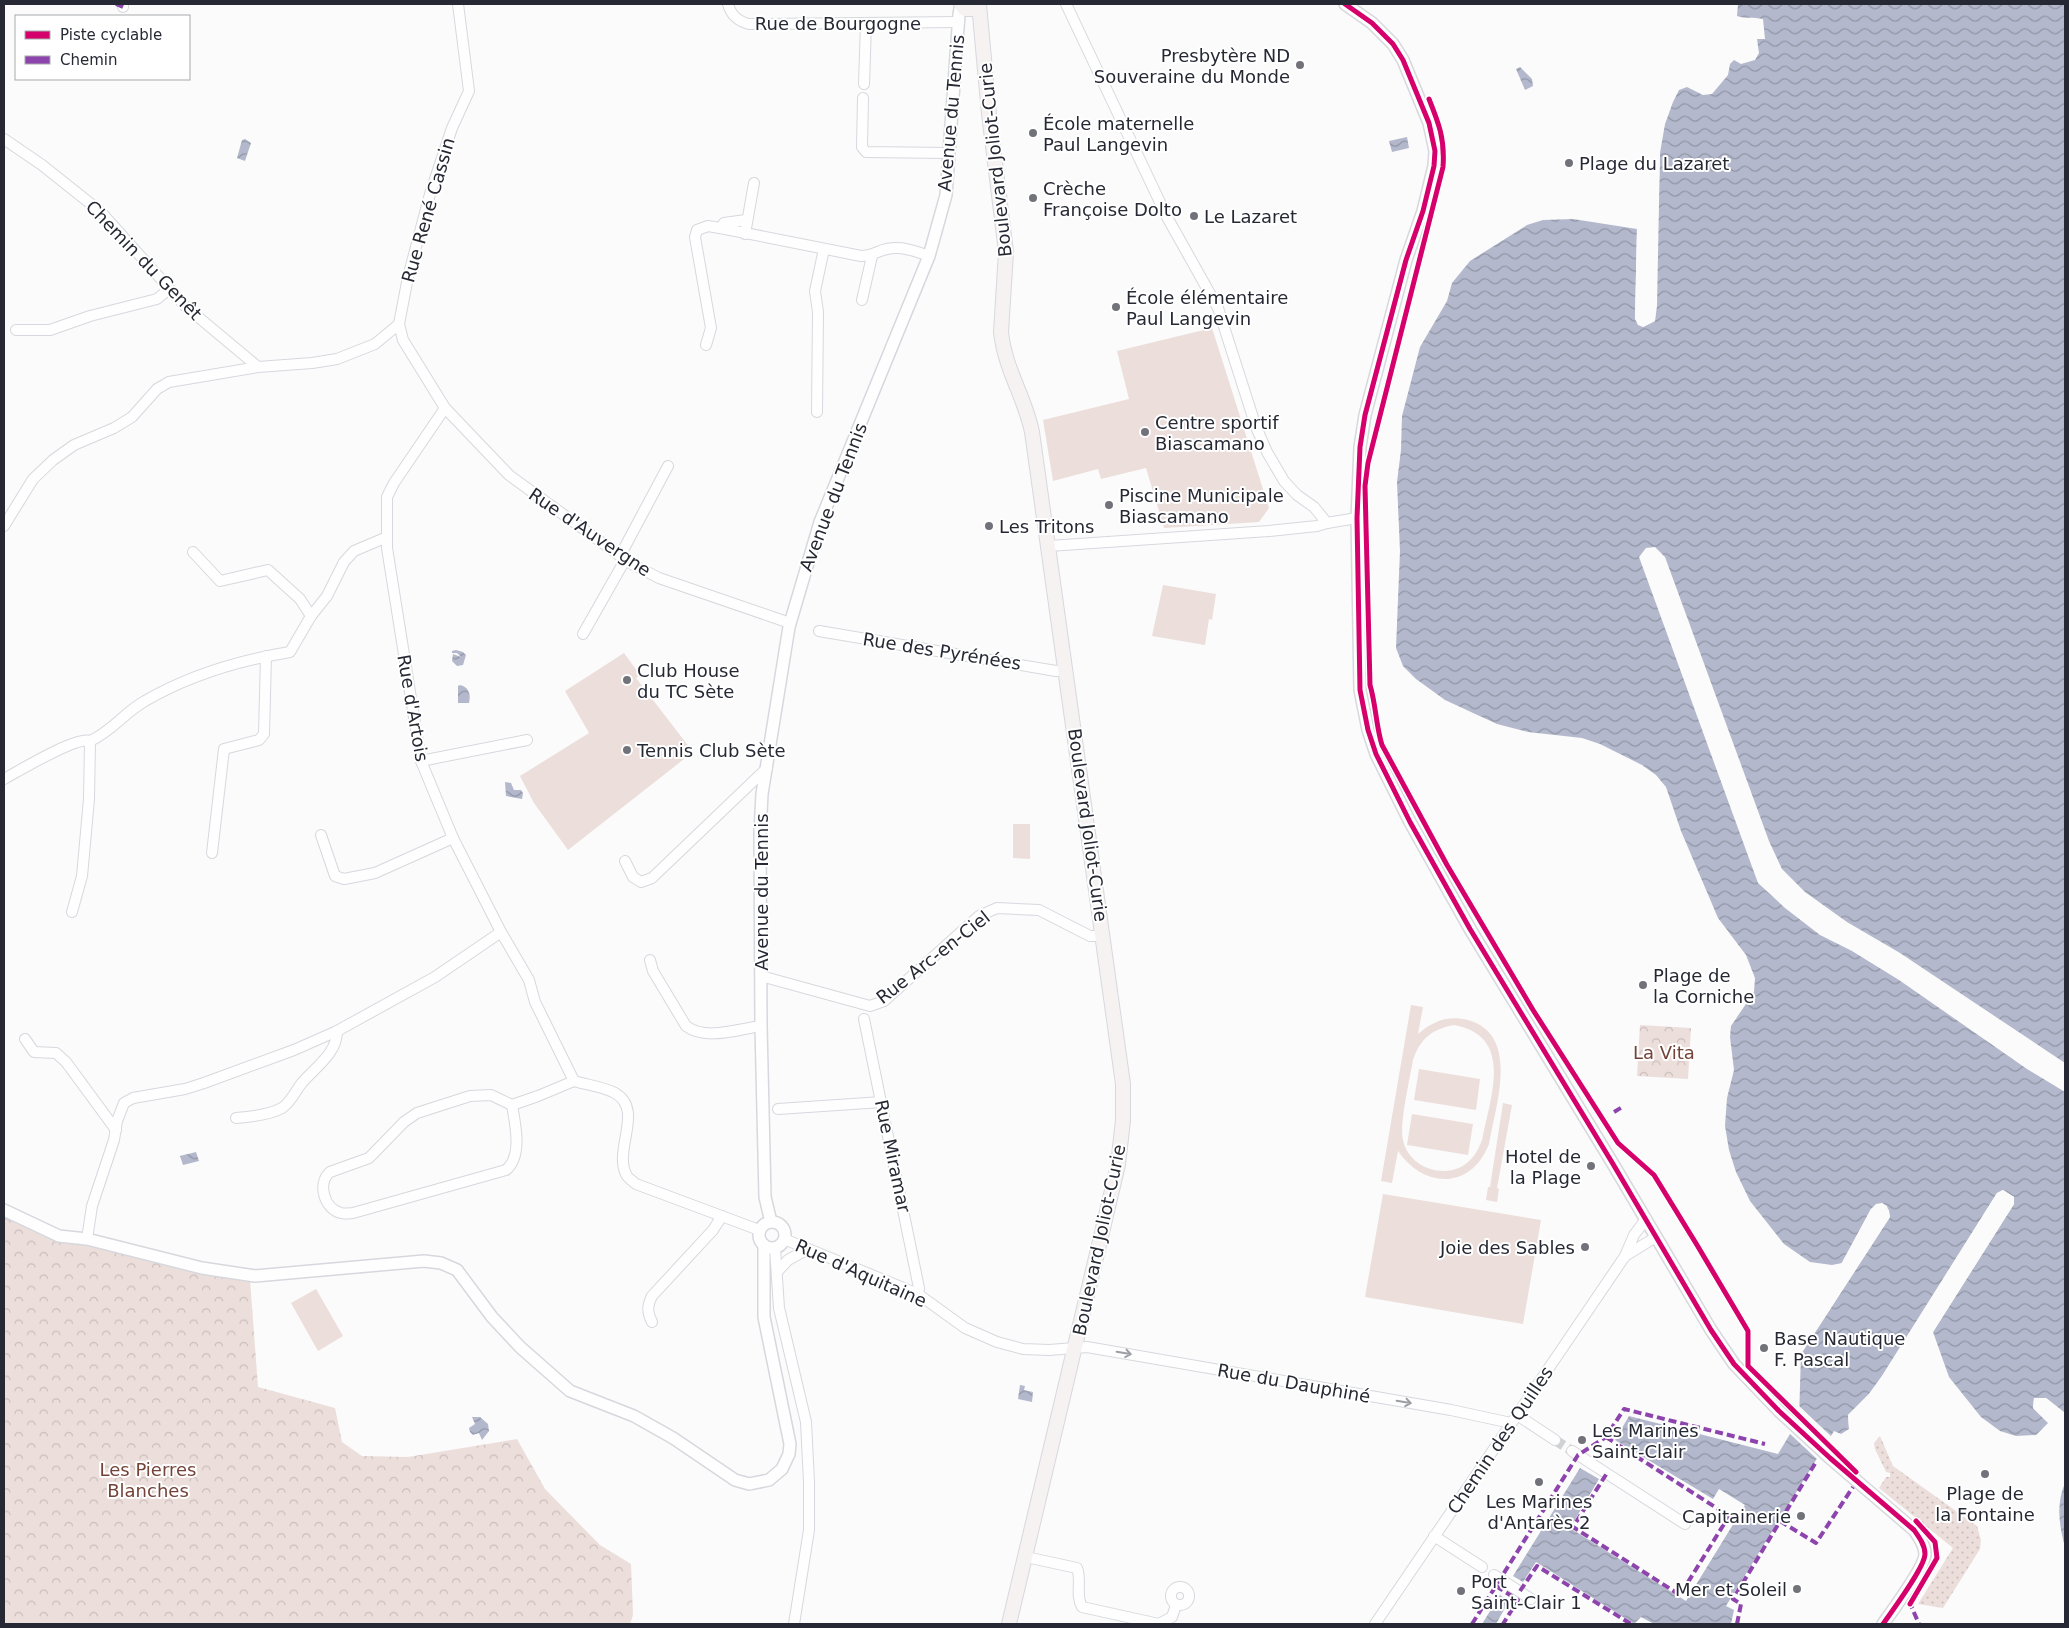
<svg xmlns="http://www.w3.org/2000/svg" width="2069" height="1628" font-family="'DejaVu Sans',sans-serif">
	<defs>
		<pattern id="grass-dots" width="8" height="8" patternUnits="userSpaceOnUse" patternTransform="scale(1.25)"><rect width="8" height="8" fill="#ecdedb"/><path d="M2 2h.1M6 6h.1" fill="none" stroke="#cabebd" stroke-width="1.8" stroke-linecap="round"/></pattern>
		<pattern id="park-crowns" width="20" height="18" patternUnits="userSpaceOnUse" patternTransform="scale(1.25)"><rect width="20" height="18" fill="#ecdedb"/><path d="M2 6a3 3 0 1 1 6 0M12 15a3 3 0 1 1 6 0" fill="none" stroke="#cabebd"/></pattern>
		<pattern id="water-waves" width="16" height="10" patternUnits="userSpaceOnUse" patternTransform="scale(1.25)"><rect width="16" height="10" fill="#b3b8cc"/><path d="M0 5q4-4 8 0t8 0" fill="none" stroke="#9196a6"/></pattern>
	</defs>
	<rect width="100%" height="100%" fill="#fbfbfb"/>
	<path fill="url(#grass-dots)" d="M 1880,1436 L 1893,1466 L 1977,1526 L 1981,1540 L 1980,1549 L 1943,1608 L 1918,1604 L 1953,1548 L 1879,1488 L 1886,1477 L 1890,1477 L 1890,1473 L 1886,1472 L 1875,1449 L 1874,1443 Z"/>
	<g fill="url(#park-crowns)">
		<path d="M 1640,1025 L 1691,1028 L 1688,1079 L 1637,1076 Z"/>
		<path d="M 4,1215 L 45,1237 L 80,1241 L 186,1270 L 250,1280 L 258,1387 L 335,1408 L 342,1442 L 362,1456 L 408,1457 L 517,1439 L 545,1489 L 600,1545 L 631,1564 L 633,1615 L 630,1624 L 4,1624 Z"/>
	</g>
	<g fill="#ecdedb" fill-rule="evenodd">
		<path d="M 1212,328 L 1269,508 L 1259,522 L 1164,528 L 1146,468 L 1101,479 L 1098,469 L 1053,481 L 1043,420 L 1129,399 L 1117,351 Z"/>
		<path d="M 1163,585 L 1216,594 L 1212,620 L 1209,619 L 1205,645 L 1152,636 Z"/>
		<path d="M 624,653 L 640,675 L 636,678 L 693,752 L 568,850 L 534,803 L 520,776 L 589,733 L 565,691 Z"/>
		<path d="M 1013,824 L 1030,824 L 1030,859 L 1013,858 Z"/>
		<path d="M 1411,1005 L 1423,1007 L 1418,1034 C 1433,1021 1448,1015 1468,1020 C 1521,1035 1495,1107 1489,1144 C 1471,1190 1424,1189 1398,1151 L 1392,1183 L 1381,1181 ZM 1454,1025 C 1515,1036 1490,1098 1482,1140 C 1478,1151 1472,1161 1461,1167 C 1438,1178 1408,1165 1403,1140 C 1399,1125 1410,1078 1413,1060 C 1420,1039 1432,1029 1454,1025 Z"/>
		<path d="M 1419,1069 L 1480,1079 L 1476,1110 L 1414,1100 Z"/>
		<path d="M 1503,1103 L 1512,1105 L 1497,1188 L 1499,1189 L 1497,1202 L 1486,1200 L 1488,1187 L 1490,1187 Z"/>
		<path d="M 1412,1114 L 1473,1124 L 1468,1155 L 1407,1145 Z"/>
		<path d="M 1383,1194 L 1541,1220 L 1523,1324 L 1365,1297 Z"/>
		<path d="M 316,1289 L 343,1336 L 318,1351 L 291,1303 Z"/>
	</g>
	<g fill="url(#water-waves)">
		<path d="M 1738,4 L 2065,4 L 2065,1413 L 2046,1398 L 2034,1398 L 2033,1408 L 2048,1423 L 2036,1435 L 2016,1436 L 2000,1431 L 1981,1417 L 1949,1377 L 1933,1332 L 2014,1204 L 2014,1197 L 2003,1190 L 1997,1193 L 1882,1376 L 1869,1394 L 1848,1415 L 1849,1429 L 1841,1434 L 1834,1431 L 1726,1606 L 1734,1610 L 1731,1624 L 1654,1624 L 1641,1617 L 1634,1624 L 1536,1562 L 1523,1582 L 1513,1576 L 1580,1468 L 1599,1479 L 1570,1528 L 1686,1601 L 1745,1505 L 1719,1489 L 1713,1499 L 1615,1440 L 1629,1416 L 1778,1454 L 1799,1419 L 1801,1354 L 1890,1217 L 1889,1210 L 1882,1203 L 1871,1209 L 1842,1263 L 1832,1265 L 1810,1262 L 1784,1244 L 1750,1201 L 1736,1172 L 1729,1150 L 1725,1126 L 1727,1098 L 1734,1070 L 1730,1037 L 1731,1026 L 1754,992 L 1755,978 L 1746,955 L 1718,918 L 1681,831 L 1666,787 L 1656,775 L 1642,765 L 1600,744 L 1582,738 L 1528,732 L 1497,724 L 1445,700 L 1416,679 L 1403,666 L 1396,648 L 1400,551 L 1397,482 L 1401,450 L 1402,416 L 1420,347 L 1447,301 L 1452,283 L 1470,261 L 1527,225 L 1543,220 L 1573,219 L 1637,229 L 1635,319 L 1643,327 L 1655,321 L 1660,153 L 1665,124 L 1673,102 L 1679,90 L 1687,87 L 1703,95 L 1712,94 L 1728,75 L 1730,64 L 1734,60 L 1741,64 L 1755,60 L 1759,53 L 1757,39 L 1765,39 L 1763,19 C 1753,17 1746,19 1737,16 Z"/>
		<path d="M 1520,67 L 1532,79 L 1533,86 L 1525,90 L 1516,69 Z"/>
		<path d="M 1407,137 L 1409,148 L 1392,152 L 1389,141 Z"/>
		<path d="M 245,139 L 251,143 L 245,161 L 237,158 L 242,140 Z"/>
		<path d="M 456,650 L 463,652 L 466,655 L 463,665 L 457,666 L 452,661 L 453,654 L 461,657 L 457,653 L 452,653 L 452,651 Z"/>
		<path d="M 460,685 C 469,687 471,694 469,703 L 458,703 L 458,686 Z"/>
		<path d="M 505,782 L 511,783 L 514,790 L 521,790 L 523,793 L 522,799 L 506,796 Z"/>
		<path d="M 196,1152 L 199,1161 L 183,1165 L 180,1156 Z"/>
		<path d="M 1020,1385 L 1025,1386 L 1024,1390 L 1033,1392 L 1032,1402 L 1018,1399 Z"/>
		<path d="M 472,1417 L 480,1417 L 488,1424 L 489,1431 L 482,1440 L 479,1433 L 473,1435 L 470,1432 L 469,1428 L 475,1424 Z"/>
		<path d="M 2065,1483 L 2065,1547 C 2059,1525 2056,1504 2065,1483 Z"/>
		<path d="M 1500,1595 L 1509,1601 L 1496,1624 L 1482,1624 Z"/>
	</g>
	<g fill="#fbfbfb">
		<path d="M 1660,153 L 1657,306 L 1655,321 L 1643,327 L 1638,325 L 1635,319 L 1637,226 L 1639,229 L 1638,319 L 1640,323 L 1643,324 L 1653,320 L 1654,305 L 1658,156 Z"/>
		<path d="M 1655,547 L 1665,557 L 1769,841 L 1782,869 L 1805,892 L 1847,922 L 1900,953 L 2065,1063 L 2065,1092 L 2027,1069 L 1899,980 L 1852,951 L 1820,935 L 1785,908 L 1758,883 L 1639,557 L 1646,548 Z"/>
		<path d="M 2003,1190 L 2014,1197 L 2014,1204 L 1933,1332 L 1931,1335 L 1931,1331 L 2012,1203 L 2012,1198 L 2008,1195 L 2003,1193 L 1999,1195 L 1884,1377 L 1871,1396 L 1851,1416 L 1852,1430 L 1849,1429 L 1848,1415 L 1869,1394 L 1882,1376 L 1997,1193 Z"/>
		<path d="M 1882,1203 L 1887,1206 L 1890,1217 L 1801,1354 L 1802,1349 L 1887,1216 L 1885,1208 L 1881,1206 L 1873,1210 L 1844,1264 L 1840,1266 L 1871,1209 L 1876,1204 Z"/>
		<path d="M 2034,1398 L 2046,1398 L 2065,1413 L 2065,1416 L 2045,1400 L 2036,1401 L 2035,1407 L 2050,1421 L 2050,1424 L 2033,1408 Z"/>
		<path d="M 1797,1404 L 1833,1438 L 1818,1460 L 1788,1432 L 1796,1418 Z"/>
	</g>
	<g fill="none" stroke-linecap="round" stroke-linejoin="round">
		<path stroke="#d0d1d3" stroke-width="10" stroke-dasharray="10 5" stroke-linecap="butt" d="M 1555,1440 L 1572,1451"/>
		<defs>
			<g id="minor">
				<path d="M 458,4 L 469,91 L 452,128 L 430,194 L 408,277 L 399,324 L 403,340 L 445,408 L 509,475 L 630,563 L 659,578 L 790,623"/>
				<path d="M 728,4 C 731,15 737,21 749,24 L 959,22"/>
				<path d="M 1066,4 L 1167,217 L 1218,308 L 1256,427 L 1267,452 L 1284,481 L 1297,495 L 1314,507 L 1327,523"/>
				<path d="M 123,7 L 123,4"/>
				<path d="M 864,84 L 866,24"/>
				<path d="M 863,98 L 862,147 L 866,152 L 948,153"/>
				<path d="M 4,139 L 42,165 L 101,212 L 185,306 L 258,367"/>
				<path d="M 720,228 L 724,223 L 746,220"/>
				<path d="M 745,234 L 754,183"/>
				<path d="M 862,300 L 872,256"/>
				<path d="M 16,330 L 50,330 L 90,316 L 157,299 L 169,289"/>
				<path d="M 706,345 L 711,328 L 695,237 L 697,230 L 708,226 L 720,228 L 861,256 C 872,256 877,251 887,249 C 902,246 915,251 929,256"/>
				<path d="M 445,408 L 394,483 L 387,497 L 387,548 L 421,761 L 453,838 L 501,932 L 529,980 L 535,1002 L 574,1081"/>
				<path d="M 817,412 L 818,312 L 815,291 L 824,249"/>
				<path d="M 4,526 L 33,479 L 53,460 L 74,445 L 114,428 L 132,417 L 157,389 L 169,382 L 258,367 L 312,363 L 337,359 L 375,344 L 399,324"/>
				<path d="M 1049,546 L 1269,531 L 1317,526 L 1327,523 L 1357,518"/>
				<path d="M 193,552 L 220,581 L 268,570 L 300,599 L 311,616"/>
				<path d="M 620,556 L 668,466"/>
				<path d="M 819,631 L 1056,671 L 1066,670"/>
				<path d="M 583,634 L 625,560"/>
				<path d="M 421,761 L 527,740"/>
				<path d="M 4,779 C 19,771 76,736 90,741 C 111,732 125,712 145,701 C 188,676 241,660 290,652 L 311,616 L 327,596 L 344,562 L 354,551 L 387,537"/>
				<path d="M 321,835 L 335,876 L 344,879 L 375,873 L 453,838"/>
				<path d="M 212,853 L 224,749 L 259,740 L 264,734 L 266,656"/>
				<path d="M 625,861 L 633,877 L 641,882 L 652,878 L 767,768"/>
				<path d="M 72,912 L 82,876 L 89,799 L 90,741"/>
				<path d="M 650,960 L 653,971 L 686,1026 C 706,1041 738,1029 761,1026"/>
				<path d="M 761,976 L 870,1006 L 884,1001 L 979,916 L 997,908 L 1039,910 L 1090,936 L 1103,936"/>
				<path d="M 864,1019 L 919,1288 L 918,1294"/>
				<path d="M 25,1039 L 34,1052 L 56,1053 L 66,1062 L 116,1130"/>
				<path d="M 574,1081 C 587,1085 604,1087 615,1093 C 645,1110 612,1151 627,1176 C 629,1179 633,1181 636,1184 L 759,1230"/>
				<path d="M 512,1105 C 515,1123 523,1156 506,1170 L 353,1213 C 350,1213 345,1214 341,1213 C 324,1209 317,1183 330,1172 L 369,1158 L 404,1122 L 417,1113 L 470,1096 L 491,1095 L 512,1105 L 538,1096 L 574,1081"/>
				<path d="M 778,1109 L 882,1102"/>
				<path d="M 236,1118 C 250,1117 269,1115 282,1108 C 291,1102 295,1092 301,1084 C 315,1067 337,1054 337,1031"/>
				<path d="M 1646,1219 L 1634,1235 L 1625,1256 L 1656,1237"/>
				<path d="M 87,1239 L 92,1206 L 114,1140 L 117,1121 L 124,1103 L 133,1098 L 185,1089 L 204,1083 L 294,1050 L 337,1031 L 435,977 L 501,932"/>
				<path d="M 784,1239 L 918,1294 L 965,1328 L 997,1342 L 1023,1349 L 1049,1350 L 1087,1347 L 1451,1410 L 1511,1423"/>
				<path d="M 775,1248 L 779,1308 L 806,1422 L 809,1482 L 809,1530 L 794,1624"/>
				<path d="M 777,1272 L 788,1260 L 808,1249"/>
				<path d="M 652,1322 C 647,1312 647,1306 652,1296 L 713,1230 L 722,1216"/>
				<path d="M 1517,1415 L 1555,1440"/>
				<path d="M 1572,1451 L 1685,1524"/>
				<path d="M 1434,1536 L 1482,1567"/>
				<path d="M 1026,1557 L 1077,1568 C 1082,1580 1075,1595 1082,1607 L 1159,1624 L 1172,1617 L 1176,1605"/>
				<path d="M 1494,1575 L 1531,1599"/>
				<circle cx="1180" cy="1596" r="9"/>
				<path d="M 1375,1624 L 1625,1256"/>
			</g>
			<g id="tertiary">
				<path d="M 1345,4 L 1372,23 L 1393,44 L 1403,60 L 1429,123 L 1435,151 L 1434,166 L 1423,211 L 1406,260 L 1365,415 L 1360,447 L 1357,518 L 1360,690 L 1368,730 L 1376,754 L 1410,822 L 1470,929 L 1613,1164 L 1711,1330 L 1734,1364 L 1779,1411 L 1830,1458 L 1914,1530 C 1919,1537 1925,1545 1925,1554 C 1925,1567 1892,1611 1883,1624"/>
				<path d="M 4,1210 L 59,1236 L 87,1239 L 202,1268 L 255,1276 L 424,1261 L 441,1263 L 457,1270 L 492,1317 L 520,1347 L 570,1391 L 634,1416 L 673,1438 L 735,1480 L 749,1484 L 769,1480 L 782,1469 L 789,1454 L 790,1444 L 764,1317 L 764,1245"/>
				<circle cx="772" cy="1235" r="13"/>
				<path d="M 771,1222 L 765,1197 L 761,1026 L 760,832 L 762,794 L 789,627 L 820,522 L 929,256 L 936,231 L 946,195 L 959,14 L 961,4"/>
			</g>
			<g id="secondary">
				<path d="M 961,4 L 965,9 L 971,9 L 979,4"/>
				<path d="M 979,4 L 989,114 L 1006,252 L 1001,332 C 1005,370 1025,397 1032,432 L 1123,1084 L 1123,1120 L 1118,1165 L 1009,1624"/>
			</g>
		</defs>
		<use href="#minor" stroke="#d7d8de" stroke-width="12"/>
		<use href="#tertiary" stroke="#d7d8de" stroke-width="14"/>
		<use href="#secondary" stroke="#d7d8de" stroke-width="16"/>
		<use href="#minor" stroke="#fefefe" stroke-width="10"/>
		<use href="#tertiary" stroke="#fefefe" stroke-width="11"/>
		<use href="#secondary" stroke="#f6f2f1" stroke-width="14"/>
		<g stroke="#8e44ad" stroke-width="4" stroke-dasharray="8 4" stroke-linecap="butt">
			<path d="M 116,4 L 123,7"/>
			<path d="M 1614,1112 L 1624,1106"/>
			<path d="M 1606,1437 L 1729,1516 L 1680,1595 L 1573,1527 L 1607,1473"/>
			<path d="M 1780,1521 L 1816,1543 L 1853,1487"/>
			<path d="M 1496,1586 L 1518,1600 L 1503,1624"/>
			<path d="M 1520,1591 L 1537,1566 L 1631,1624"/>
			<path d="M 1909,1601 L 1919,1624"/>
			<path d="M 1472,1624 L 1578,1455 L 1606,1437 L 1624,1409 L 1765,1444"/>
			<path d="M 1737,1624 L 1741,1604 L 1733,1599 L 1816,1462"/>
		</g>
		<defs>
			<g id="cycleway">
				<path d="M 1345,4 L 1372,23 L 1393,44 L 1403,60 L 1429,123 L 1435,151 L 1434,166 L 1423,211 L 1406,260 L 1365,415 L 1360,447 L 1357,518 L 1360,690 L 1368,730 L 1376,754 L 1410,822 L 1470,929 L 1613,1164 L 1711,1330 L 1734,1364 L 1779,1411 L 1830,1458 L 1914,1530 C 1919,1537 1925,1545 1925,1554 C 1925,1567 1892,1611 1883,1624"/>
				<path d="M 1429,99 C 1439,124 1445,139 1443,167 L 1368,463 L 1365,486 L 1370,685 C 1376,705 1376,726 1382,745 L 1447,865 L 1533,1010 L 1618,1143 L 1654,1175 L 1697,1245 L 1748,1331 L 1748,1366 L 1856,1472"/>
				<path d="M 1910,1604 L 1937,1558 L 1935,1542 L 1916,1521"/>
			</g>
		</defs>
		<use href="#cycleway" stroke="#fff" stroke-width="8"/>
		<use href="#cycleway" stroke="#d6006c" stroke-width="5"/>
	</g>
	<defs><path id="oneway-shaft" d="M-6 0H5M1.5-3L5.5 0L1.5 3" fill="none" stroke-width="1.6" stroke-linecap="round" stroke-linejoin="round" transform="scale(1.25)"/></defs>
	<g stroke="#9d9ea3">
		<use href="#oneway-shaft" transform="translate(1124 1353) rotate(10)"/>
		<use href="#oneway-shaft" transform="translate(1404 1402) rotate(10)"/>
	</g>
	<g fill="#71727a" stroke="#fff" stroke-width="2">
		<circle cx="1300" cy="65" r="5"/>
		<circle cx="1033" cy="133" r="5"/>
		<circle cx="1569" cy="163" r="5"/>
		<circle cx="1033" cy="198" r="5"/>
		<circle cx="1194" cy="216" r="5"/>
		<circle cx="1116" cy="307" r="5"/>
		<circle cx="1145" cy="432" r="5"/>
		<circle cx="1109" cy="505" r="5"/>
		<circle cx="989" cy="526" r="5"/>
		<circle cx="627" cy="680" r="5"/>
		<circle cx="627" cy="750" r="5"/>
		<circle cx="1643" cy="985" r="5"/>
		<circle cx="1591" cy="1166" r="5"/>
		<circle cx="1585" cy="1247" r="5"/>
		<circle cx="1764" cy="1348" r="5"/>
		<circle cx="1582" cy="1440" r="5"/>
		<circle cx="1985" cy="1474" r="5"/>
		<circle cx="1539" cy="1482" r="5"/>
		<circle cx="1801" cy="1516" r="5"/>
		<circle cx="1797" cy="1589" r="5"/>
		<circle cx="1461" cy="1591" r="5"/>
	</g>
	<g text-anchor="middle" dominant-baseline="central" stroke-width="4" stroke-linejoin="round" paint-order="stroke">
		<g font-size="18" fill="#262934" stroke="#fff">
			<text x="838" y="23">Rue de Bourgogne</text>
			<text transform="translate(951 113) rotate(-85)">Avenue du Tennis</text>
			<text transform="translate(995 160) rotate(-96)">Boulevard Joliot-Curie</text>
			<text transform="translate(428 210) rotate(-74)">Rue René Cassin</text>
			<text transform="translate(144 260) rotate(46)">Chemin du Genêt</text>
			<text transform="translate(833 497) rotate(-69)">Avenue du Tennis</text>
			<text transform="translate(590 532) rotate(34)">Rue d'Auvergne</text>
			<text transform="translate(942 651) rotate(9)">Rue des Pyrénées</text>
			<text transform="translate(413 708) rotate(80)">Rue d'Artois</text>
			<text transform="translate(1088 825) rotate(82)">Boulevard Joliot-Curie</text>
			<text transform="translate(761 892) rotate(-90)">Avenue du Tennis</text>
			<text transform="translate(933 957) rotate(-38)">Rue Arc-en-Ciel</text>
			<text transform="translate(893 1156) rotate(78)">Rue Miramar</text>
			<text transform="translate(1099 1240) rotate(-78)">Boulevard Joliot-Curie</text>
			<text transform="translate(861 1273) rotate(24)">Rue d'Aquitaine</text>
			<text transform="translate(1294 1383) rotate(10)">Rue du Dauphiné</text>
			<text transform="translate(1500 1440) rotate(-56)">Chemin des Quilles</text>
		</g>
		<g font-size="18" fill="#262934" stroke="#fff" text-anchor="start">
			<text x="1290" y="55" text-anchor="end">Presbytère ND<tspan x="1290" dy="21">Souveraine du Monde</tspan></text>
			<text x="1043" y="123">École maternelle<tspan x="1043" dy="21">Paul Langevin</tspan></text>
			<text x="1579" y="163">Plage du Lazaret</text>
			<text x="1043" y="188">Crèche<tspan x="1043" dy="21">Françoise Dolto</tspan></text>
			<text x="1204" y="216">Le Lazaret</text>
			<text x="1126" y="297">École élémentaire<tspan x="1126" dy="21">Paul Langevin</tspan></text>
			<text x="1155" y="422">Centre sportif<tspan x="1155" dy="21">Biascamano</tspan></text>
			<text x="1119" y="495">Piscine Municipale<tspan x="1119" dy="21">Biascamano</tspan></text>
			<text x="999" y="526">Les Tritons</text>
			<text x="637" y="670">Club House<tspan x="637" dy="21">du TC Sète</tspan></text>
			<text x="637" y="750">Tennis Club Sète</text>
			<text x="1653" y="975">Plage de<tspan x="1653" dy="21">la Corniche</tspan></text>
			<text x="1581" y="1156" text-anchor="end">Hotel de<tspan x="1581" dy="21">la Plage</tspan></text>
			<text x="1575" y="1247" text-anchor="end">Joie des Sables</text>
			<text x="1774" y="1338">Base Nautique<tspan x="1774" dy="21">F. Pascal</tspan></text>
			<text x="1592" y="1430">Les Marines<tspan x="1592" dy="21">Saint-Clair</tspan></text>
			<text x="1985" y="1493" text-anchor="middle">Plage de<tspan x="1985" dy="21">la Fontaine</tspan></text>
			<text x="1539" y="1501" text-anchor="middle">Les Marines<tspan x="1539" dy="21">d'Antarès 2</tspan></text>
			<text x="1791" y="1516" text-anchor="end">Capitainerie</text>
			<text x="1471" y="1581">Port<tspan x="1471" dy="21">Saint-Clair 1</tspan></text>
			<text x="1787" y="1589" text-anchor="end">Mer et Soleil</text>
		</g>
		<g font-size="18" fill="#744338" stroke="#fff">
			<text x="1664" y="1052">La Vita</text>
			<text x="148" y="1469">Les Pierres<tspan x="148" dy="21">Blanches</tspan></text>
		</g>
	</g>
	<rect width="2069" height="1628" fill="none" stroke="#262934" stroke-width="10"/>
	<rect x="15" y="15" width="175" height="65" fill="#ffffff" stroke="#a8a9ae"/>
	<rect x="25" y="31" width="25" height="8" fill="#d6006c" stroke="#a8a9ae"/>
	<text x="60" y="40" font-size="15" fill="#262934">Piste cyclable</text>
	<rect x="25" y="56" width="25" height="8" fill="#8e44ad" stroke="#a8a9ae"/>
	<text x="60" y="65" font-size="15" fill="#262934">Chemin</text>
</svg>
